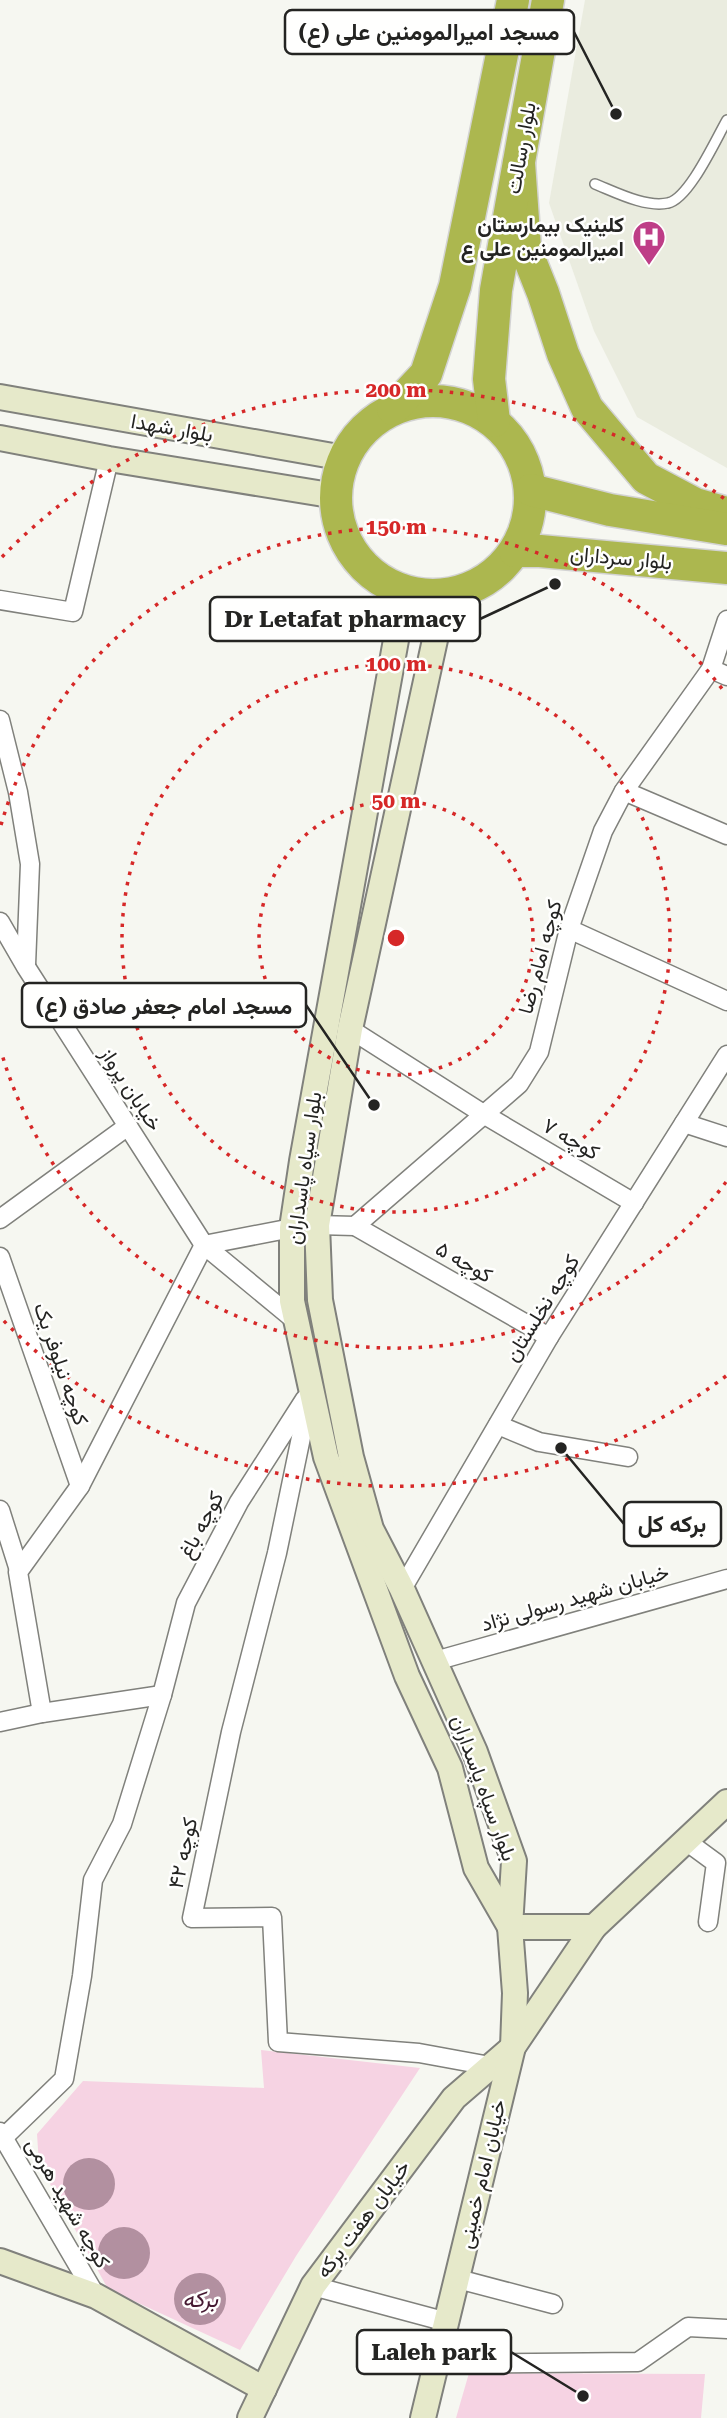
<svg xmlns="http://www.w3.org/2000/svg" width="727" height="2418" font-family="'Roboto Serif',Vazirmatn,serif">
	<rect width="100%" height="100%" fill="#f6f7f1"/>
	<path fill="#eaecdf" d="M 585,0 L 727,0 L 727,468 L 637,417 L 594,331 L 549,203 Z"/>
	<g fill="#f6d3e3">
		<path d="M 261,2050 L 420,2068 L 296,2256 L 240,2350 L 108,2289 L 39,2164 L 37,2134 L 83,2081 L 264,2088 Z"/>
		<path d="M 469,2373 L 705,2374 L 701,2418 L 456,2418 Z"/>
	</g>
	<g fill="#b290a0">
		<circle cx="89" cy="2184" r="26"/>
		<circle cx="124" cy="2253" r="26"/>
		<circle cx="200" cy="2299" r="26"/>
	</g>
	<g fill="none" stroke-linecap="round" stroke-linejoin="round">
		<defs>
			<path id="lane" d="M 595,184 C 615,192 646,208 668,203 C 689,199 716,139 727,120"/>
			<g id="street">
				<path d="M 0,600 L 73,612 L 109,459"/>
				<path d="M 711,669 L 727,676"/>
				<path d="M 0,720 L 18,792 L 30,864 L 26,965"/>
				<path d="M 624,791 L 727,835"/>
				<path d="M 0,922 L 26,967 L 204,1245 L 296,1321"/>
				<path d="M 569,929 L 727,1001"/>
				<path d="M 350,1029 L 485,1115 L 634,1203"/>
				<path d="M 684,1123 L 727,1137"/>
				<path d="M 0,1219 L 128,1126"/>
				<path d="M 317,1225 L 355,1226 L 519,1084 L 539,1052 L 569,929 L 603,831 L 624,791 L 711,669 L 727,620"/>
				<path d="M 355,1226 L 549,1337"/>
				<path d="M 204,1245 L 292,1228"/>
				<path d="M 0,1257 L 80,1486"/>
				<path d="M 310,1394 L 277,1553 L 231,1732 L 192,1918 L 272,1917 L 278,2042 L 419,2053 L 490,2066"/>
				<path d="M 498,1425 L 539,1442 L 628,1457"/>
				<path d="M 0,1510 L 19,1570"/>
				<path d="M 402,1589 L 549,1337 L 727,1055"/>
				<path d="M 435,1661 L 727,1579"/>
				<path d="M 42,1713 L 18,1572 L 80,1486 L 204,1245"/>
				<path d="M 0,1722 L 42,1713 L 162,1695"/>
				<path d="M 686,1841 L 716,1863 L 708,1922"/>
				<path d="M 0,2132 L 96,2296"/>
				<path d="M 3,2138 L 64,2079 L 82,1976 L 93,1880 L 122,1824 L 162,1695 L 186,1603 L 239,1502 L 305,1399"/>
				<path d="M 458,2279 L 553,2304"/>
				<path d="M 313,2286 L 447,2322"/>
				<path d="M 437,2364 L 638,2362 L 688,2327 L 727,2329"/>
			</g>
			<g id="secondary">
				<path d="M 0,397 L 344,458"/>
				<path d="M 0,438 L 109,459 L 336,496"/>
				<path d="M 405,590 L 302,1161 L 292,1228 L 292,1301 L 326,1457 L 407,1676 L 450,1768 L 476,1868 L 510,1927"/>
				<path d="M 510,1927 L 594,1927"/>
				<path d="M 0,2261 L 96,2296 L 264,2389"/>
				<path d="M 250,2418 L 313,2286 L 454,2098 L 513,2047 L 594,1927 L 727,1802"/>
				<path d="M 423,2418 L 513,2047 L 515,1993 L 510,1927 L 514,1861 L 475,1752 L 402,1589 L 371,1529 L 351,1457 L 320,1300 L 317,1225 L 350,1029 L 445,594"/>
			</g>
			<g id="highway">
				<path d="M 519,163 L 525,248 L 543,293 L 563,354 L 587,408 L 646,478 L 695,504 L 727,513"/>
				<circle cx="433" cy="498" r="97"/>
				<path d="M 393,409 L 426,374 L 455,286 L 513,0"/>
				<path d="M 494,421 L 489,379 L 496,290 L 548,0"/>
				<path d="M 531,490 L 610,510 L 726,529"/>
				<path d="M 515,551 L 540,551 L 727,568"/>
			</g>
		</defs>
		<use href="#lane" stroke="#80817c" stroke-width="12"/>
		<use href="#street" stroke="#80817c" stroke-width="21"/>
		<use href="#secondary" stroke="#80817c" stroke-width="28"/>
		<use href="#highway" stroke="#d3d3d3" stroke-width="35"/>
		<use href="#lane" stroke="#fff" stroke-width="9"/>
		<use href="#street" stroke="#fff" stroke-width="18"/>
		<use href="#secondary" stroke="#e6e9ca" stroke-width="24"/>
		<use href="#highway" stroke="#acb74f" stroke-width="32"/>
	</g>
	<g fill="none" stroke="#d62828" stroke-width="3.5" stroke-dasharray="3.5 7">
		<circle cx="396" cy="938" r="137"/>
		<circle cx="396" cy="938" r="274"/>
		<path d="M726 1182A411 411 0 0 1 1 1051M1 825A411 411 0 0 1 726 694"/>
		<path d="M726 1376A548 548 0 0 1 2 1319M2 557A548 548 0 0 1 726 500"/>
	</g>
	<defs>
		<symbol id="hospital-pin" viewBox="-11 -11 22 30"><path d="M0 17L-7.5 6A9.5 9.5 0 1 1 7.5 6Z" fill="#be3d87" stroke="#fffffe"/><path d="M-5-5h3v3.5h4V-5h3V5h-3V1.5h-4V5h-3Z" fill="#fff"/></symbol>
	</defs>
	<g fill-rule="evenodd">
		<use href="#hospital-pin" x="630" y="218" width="38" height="52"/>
	</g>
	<g text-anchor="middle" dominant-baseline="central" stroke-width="5" stroke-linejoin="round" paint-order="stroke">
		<g font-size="21" fill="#242422" stroke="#fffffe">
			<text transform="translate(521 148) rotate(-80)">بلوار رسالت</text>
			<text transform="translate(172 428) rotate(10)">بلوار شهدا</text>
			<text transform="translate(621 558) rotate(5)">بلوار سرداران</text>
			<text transform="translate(540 957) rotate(-75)">کوچه امام رضا</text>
			<text transform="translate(131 1089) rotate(57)">خیابان پرواز</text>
			<text transform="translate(571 1139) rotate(30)">کوچه ۷</text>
			<text transform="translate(304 1168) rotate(-82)">بلوار سپاه پاسداران</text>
			<text transform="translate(464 1262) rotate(30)">کوچه ۵</text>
			<text transform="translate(542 1308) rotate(-58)">کوچه نخلستان</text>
			<text transform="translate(61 1364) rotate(71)">کوچه نیلوفر یک</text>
			<text transform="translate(201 1525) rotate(-62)">کوچه باغ</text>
			<text transform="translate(575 1598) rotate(-16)">خیابان شهید رسولی نژاد</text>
			<text transform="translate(484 1788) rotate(70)">بلوار سپاه پاسداران</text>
			<text transform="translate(183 1853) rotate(-78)">کوچه ۴۲</text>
			<text transform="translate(482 2174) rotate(-77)">خیابان امام خمینی</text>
			<text transform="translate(68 2203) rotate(60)">کوچه شهید هرمی</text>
			<text transform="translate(363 2219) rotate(-53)">خیابان هفت برکه</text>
		</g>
		<g font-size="21" font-weight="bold" fill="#242422" stroke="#fffffe" text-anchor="end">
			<text x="624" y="225">کلینیک بیمارستان<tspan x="624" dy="24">امیرالمومنین علی ع</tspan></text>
		</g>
		<g font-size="23" font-style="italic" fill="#451931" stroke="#fffffe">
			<text x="200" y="2299">برکه</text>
		</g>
	</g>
	<circle cx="396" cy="938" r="10" fill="#d62828" stroke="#fffffe" stroke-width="3.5"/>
	<g font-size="21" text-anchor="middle" font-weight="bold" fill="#d62828" stroke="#fffffe" stroke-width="5" stroke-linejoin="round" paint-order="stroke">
		<text x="396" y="397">200 m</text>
		<text x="396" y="534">150 m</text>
		<text x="396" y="671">100 m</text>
		<text x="396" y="808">50 m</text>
	</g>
	<path fill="none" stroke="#242422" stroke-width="2.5" d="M616 114L574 32M555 584L480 619M374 1105L306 1005M561 1448L624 1524M583 2396L511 2352"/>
	<g fill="#242422" stroke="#fffffe" stroke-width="2.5">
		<circle cx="616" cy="114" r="7"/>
		<circle cx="555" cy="584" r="7"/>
		<circle cx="374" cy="1105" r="7"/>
		<circle cx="561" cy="1448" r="7"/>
		<circle cx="583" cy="2396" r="7"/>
	</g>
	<g fill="#fffffe" stroke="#242422" stroke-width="2.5">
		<rect x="285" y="10" width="289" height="44" rx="7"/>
		<rect x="210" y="597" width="270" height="44" rx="7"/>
		<rect x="22" y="983" width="284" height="44" rx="7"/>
		<rect x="624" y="1502" width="97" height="44" rx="7"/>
		<rect x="357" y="2330" width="154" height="44" rx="7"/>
	</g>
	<g font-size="23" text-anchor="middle" font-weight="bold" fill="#242422">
		<text x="429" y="40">مسجد امیرالمومنین علی (ع)</text>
		<text x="345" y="627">Dr Letafat pharmacy</text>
		<text x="164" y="1014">مسجد امام جعفر صادق (ع)</text>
		<text x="672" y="1532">برکه کل</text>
		<text x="434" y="2360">Laleh park</text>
	</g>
</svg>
